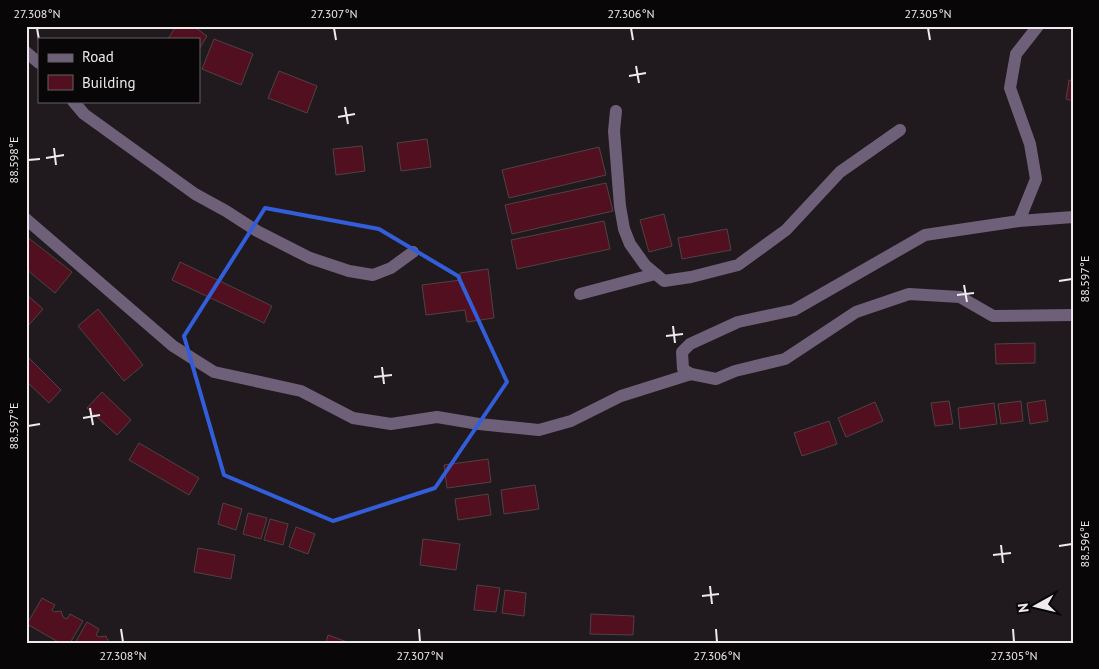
<svg xmlns="http://www.w3.org/2000/svg" width="1099" height="669" font-family="'PT Sans',sans-serif">
	<rect width="100%" height="100%" fill="#20191e"/>
	<g fill="#520f1f" stroke="#4e4344">
		<path d="M 176,26 L 193,26 L 207,36 L 199,49 L 199,39 L 168,39 Z"/>
		<path d="M 214,39 L 253,54 L 241,85 L 202,69 Z"/>
		<path d="M 279,71 L 317,86 L 307,113 L 268,98 Z"/>
		<path d="M 1069,80 L 1073,81 L 1073,101 L 1066,99 Z"/>
		<path d="M 427,139 L 431,167 L 401,171 L 397,143 Z"/>
		<path d="M 362,146 L 365,171 L 336,175 L 333,149 Z"/>
		<path d="M 599,147 L 606,175 L 509,198 L 502,170 Z"/>
		<path d="M 606,183 L 613,211 L 512,234 L 505,205 Z"/>
		<path d="M 664,214 L 672,246 L 649,252 L 640,220 Z"/>
		<path d="M 604,221 L 610,249 L 517,269 L 511,240 Z"/>
		<path d="M 727,229 L 731,250 L 682,259 L 678,238 Z"/>
		<path d="M 26,236 L 72,272 L 55,293 L 26,269 Z"/>
		<path d="M 180,262 L 272,306 L 264,323 L 172,280 Z"/>
		<path d="M 488,269 L 494,318 L 467,322 L 465,310 L 426,315 L 422,285 L 461,280 L 460,273 Z"/>
		<path d="M 26,294 L 43,309 L 26,328 Z"/>
		<path d="M 98,309 L 143,365 L 124,381 L 78,326 Z"/>
		<path d="M 1035,343 L 1035,363 L 996,364 L 995,344 Z"/>
		<path d="M 26,355 L 61,390 L 49,403 L 26,381 Z"/>
		<path d="M 102,392 L 131,420 L 117,435 L 87,408 Z"/>
		<path d="M 1045,400 L 1048,421 L 1030,424 L 1027,403 Z"/>
		<path d="M 949,401 L 953,424 L 935,426 L 931,403 Z"/>
		<path d="M 1021,401 L 1023,421 L 1001,424 L 998,404 Z"/>
		<path d="M 875,402 L 883,421 L 846,437 L 838,418 Z"/>
		<path d="M 994,403 L 997,424 L 960,429 L 958,408 Z"/>
		<path d="M 829,421 L 837,444 L 802,456 L 794,433 Z"/>
		<path d="M 139,443 L 199,478 L 189,495 L 129,460 Z"/>
		<path d="M 488,459 L 491,482 L 447,488 L 444,465 Z"/>
		<path d="M 535,485 L 539,509 L 504,514 L 501,490 Z"/>
		<path d="M 488,494 L 491,515 L 458,520 L 455,499 Z"/>
		<path d="M 223,503 L 242,509 L 236,530 L 218,524 Z"/>
		<path d="M 248,513 L 267,518 L 261,539 L 243,534 Z"/>
		<path d="M 270,519 L 288,524 L 283,545 L 264,540 Z"/>
		<path d="M 296,527 L 315,534 L 308,554 L 289,547 Z"/>
		<path d="M 423,539 L 460,544 L 456,570 L 420,565 Z"/>
		<path d="M 198,548 L 235,555 L 231,579 L 194,572 Z"/>
		<path d="M 477,585 L 500,588 L 496,612 L 474,610 Z"/>
		<path d="M 505,590 L 526,593 L 524,616 L 502,613 Z"/>
		<path d="M 42,598 L 55,605 L 52,610 L 54,612 L 61,611 L 63,617 L 67,619 L 70,614 L 83,621 L 70,643 L 60,643 L 27,624 Z"/>
		<path d="M 591,614 L 634,616 L 633,635 L 590,634 Z"/>
		<path d="M 87,622 L 99,629 L 96,635 L 99,637 L 106,636 L 108,641 L 110,643 L 75,643 Z"/>
		<path d="M 328,635 L 347,642 L 347,643 L 326,643 Z"/>
	</g>
	<g fill="none" stroke-linecap="round" stroke-linejoin="round">
		<g stroke="#6f607a" stroke-width="12">
			<path d="M 26,52 L 39,63"/>
			<path d="M 73,101 L 84,114 L 195,194 L 226,211 L 257,231 L 310,258 L 349,271 L 373,275 L 391,268 L 413,252"/>
			<path d="M 616,111 L 614,131 L 620,206 L 624,229 L 630,244 L 645,265 L 664,281 L 691,277 L 738,265 L 786,230 L 840,172 L 900,130"/>
			<path d="M 26,219 L 173,346 L 214,372 L 301,391 L 353,418 L 391,424 L 437,417 L 479,424 L 539,430 L 571,421 L 621,396 L 691,374 L 683,369 L 682,352 L 690,344 L 738,322 L 794,310 L 925,235 L 1019,221 L 1036,179 L 1030,144 L 1010,88 L 1016,54 L 1038,26"/>
			<path d="M 1019,221 L 1073,217"/>
			<path d="M 580,294 L 655,274"/>
			<path d="M 691,374 L 716,379 L 735,371 L 785,359 L 856,312 L 909,294 L 960,297 L 993,316 L 1073,315"/>
		</g>
	</g>
	<path fill="none" stroke="#325eda" stroke-width="4" stroke-linejoin="round" d="M 265,208 L 379,229 L 458,276 L 507,382 L 435,488 L 333,521 L 224,475 L 184,336 Z"/>
	<path fill="none" stroke="#efeaed" stroke-width="2" d="M 37,28 L 39,40M 334,28 L 336,40M 631,28 L 633,40M 928,28 L 930,40M 636,66 L 639,83M 629,76 L 646,73M 345,107 L 348,124M 338,117 L 355,114M 54,148 L 56,165M 46,158 L 64,155M 28,160 L 40,159M 1059,281 L 1072,279M 964,285 L 967,302M 957,295 L 974,293M 673,326 L 675,343M 666,336 L 683,334M 382,367 L 384,384M 374,377 L 392,375M 90,408 L 93,425M 83,418 L 100,415M 28,426 L 40,424M 1001,545 L 1003,563M 1059,546 L 1072,544M 993,555 L 1011,553M 710,586 L 712,604M 702,596 L 719,594M 121,629 L 123,642M 419,629 L 420,642M 716,629 L 717,642M 1013,629 L 1014,642"/>
	<rect width="1099" height="669" fill="none" stroke="#080607" stroke-width="55"/>
	<rect x="38" y="38" width="162" height="65" fill="#080607" stroke="#646163"/>
	<rect x="48" y="54" width="25" height="8" fill="#6f607a" stroke="#646163"/>
	<text x="82" y="62" font-size="15" fill="#efeaed">Road</text>
	<rect x="48" y="75" width="25" height="15" fill="#520f1f" stroke="#646163"/>
	<text x="82" y="88" font-size="15" fill="#efeaed">Building</text>
	<g transform="translate(1036 606) rotate(262)" stroke="#080607" stroke-width="4" paint-order="stroke">
	<path d="M0-4L9 19L0 12L-9 19Z" fill="#efeaed"/>
	<text y="-8" font-size="14" font-weight="bold" text-anchor="middle" fill="#efeaed">N</text>
	</g>
	<rect x="28" y="28" width="1044" height="614" fill="none" stroke="#efeaed" stroke-width="2"/>
	<g font-size="12" text-anchor="middle" fill="#efeaed">
		<text x="37" y="18">27.308°N</text>
		<text x="334" y="18">27.307°N</text>
		<text x="631" y="18">27.306°N</text>
		<text x="928" y="18">27.305°N</text>
		<text transform="translate(14 160) rotate(-90)" y="4">88.598°E</text>
		<text transform="translate(1085 279) rotate(-90)" y="4">88.597°E</text>
		<text transform="translate(14 426) rotate(-90)" y="4">88.597°E</text>
		<text transform="translate(1085 544) rotate(-90)" y="4">88.596°E</text>
		<text x="123" y="660">27.308°N</text>
		<text x="420" y="660">27.307°N</text>
		<text x="717" y="660">27.306°N</text>
		<text x="1014" y="660">27.305°N</text>
	</g>
</svg>
